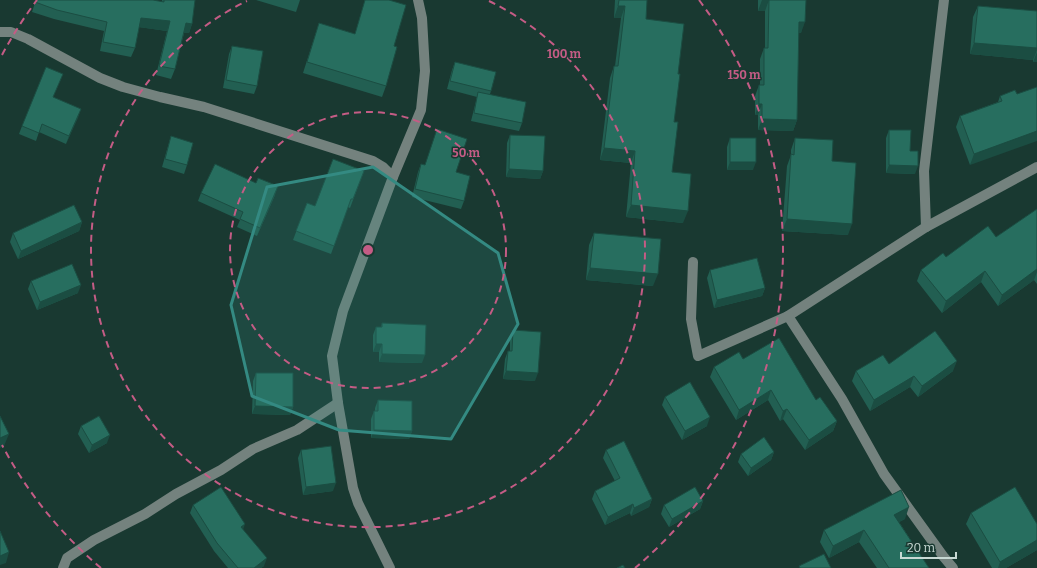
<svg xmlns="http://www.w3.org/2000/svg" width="1037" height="568" font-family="Bitter,serif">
	<rect width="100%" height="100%" fill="#193931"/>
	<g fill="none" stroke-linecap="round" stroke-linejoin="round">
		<g stroke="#74827e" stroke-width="10">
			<path d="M 0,32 L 11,32 L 28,39 L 100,78 L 123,87 L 160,97 L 204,107 L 373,161 L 383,167 L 393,177 L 343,311 L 332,356 L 338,403 L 353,488 L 358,503 L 390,568"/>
			<path d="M 393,177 L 421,110 L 425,71 L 422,18 L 418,0"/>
			<path d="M 926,227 L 924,171 L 944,0"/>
			<path d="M 693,262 L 691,319 L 698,356 L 788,316 L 926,227 L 1037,167"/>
			<path d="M 788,316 L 842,399 L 884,474 L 943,556 L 953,568"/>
			<path d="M 63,568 L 67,558 L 94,540 L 145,514 L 176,494 L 221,470 L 253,449 L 297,430 L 338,403"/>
		</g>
	</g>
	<g fill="#225f52">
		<path d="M 36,0 L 162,2 L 162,0 L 195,0 L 192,24 L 189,33 L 184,33 L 175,69 L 171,79 L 156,75 L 167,31 L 139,27 L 135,48 L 131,57 L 100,51 L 104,31 L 54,19 L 32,12 Z"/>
		<path d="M 256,0 L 300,0 L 296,12 Z"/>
		<path d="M 365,0 L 389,0 L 394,46 L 386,86 L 382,97 L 303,73 L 319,23 L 355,34 Z"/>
		<path d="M 615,0 L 647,0 L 646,19 L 678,74 L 674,122 L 672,172 L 683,223 L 626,217 L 631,163 L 600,160 L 610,78 L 614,66 L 615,66 L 621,18 L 614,18 Z"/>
		<path d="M 758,0 L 806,0 L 801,33 L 798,33 L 797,120 L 793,131 L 758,130 L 758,115 L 755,115 L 755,96 L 759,85 L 760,85 L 760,59 L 764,48 L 765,48 L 765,11 L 758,11 Z"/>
		<path d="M 978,6 L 1037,11 L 1037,62 L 1033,62 L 1033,60 L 970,54 L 973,17 Z"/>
		<path d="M 232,46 L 257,86 L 254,94 L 223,88 L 229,54 Z"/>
		<path d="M 455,62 L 491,91 L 490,94 L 522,123 L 519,131 L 471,121 L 477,97 L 447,89 L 452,70 Z"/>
		<path d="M 63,74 L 53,97 L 81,109 L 66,144 L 39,132 L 36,141 L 19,134 L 22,126 Z"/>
		<path d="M 1017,94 L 970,165 L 956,127 L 960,116 L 998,102 L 1000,96 Z"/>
		<path d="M 889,130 L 910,151 L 915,174 L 886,173 L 886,138 Z"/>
		<path d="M 510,135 L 543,171 L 540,179 L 506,177 L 507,143 Z"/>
		<path d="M 171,136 L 187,165 L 184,174 L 162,167 Z"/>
		<path d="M 730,138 L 753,170 L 727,170 L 727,147 Z"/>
		<path d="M 795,138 L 832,161 L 848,235 L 782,231 L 787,166 L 791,155 L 791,150 Z"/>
		<path d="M 421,164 L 456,172 L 464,201 L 461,209 L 412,197 L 418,172 Z"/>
		<path d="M 364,171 L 350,208 L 348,207 L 331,254 L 293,240 L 307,203 L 315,206 Z"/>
		<path d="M 256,183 L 275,195 L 257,236 L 237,227 L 240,220 L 198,201 L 201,193 Z"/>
		<path d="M 1037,209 L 1037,284 L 1034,280 L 998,306 L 981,282 L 942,313 L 917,281 L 921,270 L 946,257 L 996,237 Z"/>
		<path d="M 82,222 L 79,231 L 18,259 L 10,242 L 13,233 Z"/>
		<path d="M 594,233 L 653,286 L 586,280 L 589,245 Z"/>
		<path d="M 710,270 L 765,288 L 762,296 L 714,308 L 707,278 Z"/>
		<path d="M 31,281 L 78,293 L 37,310 L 28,289 Z"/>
		<path d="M 382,323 L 422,363 L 379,362 L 379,352 L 373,352 L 373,335 L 376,327 L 381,327 Z"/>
		<path d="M 513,330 L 535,381 L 503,379 L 505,359 L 508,351 L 510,351 L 510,338 Z"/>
		<path d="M 743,359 L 816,400 L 837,421 L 833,431 L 805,450 L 783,419 L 780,421 L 768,400 L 736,420 L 710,377 L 714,367 Z"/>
		<path d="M 889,364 L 953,371 L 918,397 L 910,387 L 870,411 L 852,381 L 856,371 Z"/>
		<path d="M 256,373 L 293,407 L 290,415 L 252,414 L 253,381 Z"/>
		<path d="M 665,397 L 707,426 L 682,440 L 662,405 Z"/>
		<path d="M 378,400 L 412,431 L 409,439 L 371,438 L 371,419 L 374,411 L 375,411 L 375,408 Z"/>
		<path d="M 81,426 L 107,443 L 89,453 L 78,434 Z"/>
		<path d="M 301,450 L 333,491 L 303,495 L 298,458 Z"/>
		<path d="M 606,450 L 652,499 L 649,507 L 631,516 L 630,513 L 605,525 L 592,499 L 595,491 L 615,481 L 603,458 Z"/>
		<path d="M 774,452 L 771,460 L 748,476 L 738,462 L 741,454 Z"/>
		<path d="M 703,501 L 700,509 L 669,527 L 661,514 L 664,505 Z"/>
		<path d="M 193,505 L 243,530 L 264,566 L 261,568 L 228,568 L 214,551 L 190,513 Z"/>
		<path d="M 971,513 L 1037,524 L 1037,550 L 1006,568 L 992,568 L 966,524 Z"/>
		<path d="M 905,519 L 899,522 L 929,568 L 877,568 L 859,542 L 829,558 L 820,542 L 824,530 Z"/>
	</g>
	<g fill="#1b4d42">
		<path d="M 762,0 L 769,0 L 765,11 L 758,11 Z"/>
		<path d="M 618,6 L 625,6 L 621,18 L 614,18 Z"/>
		<path d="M 141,18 L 170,21 L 167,31 L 138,27 Z"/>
		<path d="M 799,22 L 805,22 L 801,33 L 795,33 Z"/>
		<path d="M 186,23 L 192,24 L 189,33 L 183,33 Z"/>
		<path d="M 974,43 L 1037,48 L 1037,50 L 1033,60 L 970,54 Z"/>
		<path d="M 1037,52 L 1037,62 L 1033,62 Z"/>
		<path d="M 759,104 L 762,104 L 758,115 L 755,115 Z"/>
		<path d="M 81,109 L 78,118 L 66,144 L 69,136 Z"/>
		<path d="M 762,119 L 797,120 L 793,131 L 758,130 Z"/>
		<path d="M 1037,131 L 1037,141 L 970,165 L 974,154 Z"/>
		<path d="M 604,148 L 635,151 L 631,163 L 600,160 Z"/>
		<path d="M 730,162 L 756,162 L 753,170 L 727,170 Z"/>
		<path d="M 889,165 L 918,166 L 915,174 L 886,173 Z"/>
		<path d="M 509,169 L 543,171 L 540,179 L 506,177 Z"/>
		<path d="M 278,186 L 275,195 L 257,236 L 260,228 Z"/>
		<path d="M 631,205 L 688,211 L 683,223 L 626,217 Z"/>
		<path d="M 787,219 L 852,224 L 848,235 L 782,231 Z"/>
		<path d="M 82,222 L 79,231 L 18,259 L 21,251 Z"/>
		<path d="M 590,268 L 658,274 L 653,286 L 586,280 Z"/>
		<path d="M 1037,269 L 1037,272 L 1034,280 L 998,306 L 1002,295 Z"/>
		<path d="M 985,271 L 981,282 L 942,313 L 946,301 Z"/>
		<path d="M 81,285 L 78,293 L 37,310 L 40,302 Z"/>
		<path d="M 765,288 L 762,296 L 714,308 L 717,300 Z"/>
		<path d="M 376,344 L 382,344 L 379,352 L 373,352 Z"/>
		<path d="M 382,354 L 425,355 L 422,363 L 379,362 Z"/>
		<path d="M 957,361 L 953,371 L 918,397 L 922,386 Z"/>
		<path d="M 506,371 L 538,373 L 535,381 L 503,379 Z"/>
		<path d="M 914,376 L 910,387 L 870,411 L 874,400 Z"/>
		<path d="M 771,390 L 768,400 L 736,420 L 739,410 Z"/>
		<path d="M 255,406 L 293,407 L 290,415 L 252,414 Z"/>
		<path d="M 787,409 L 783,419 L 780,421 L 783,411 Z"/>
		<path d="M 710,417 L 707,426 L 682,440 L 685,431 Z"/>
		<path d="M 837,421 L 833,431 L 805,450 L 809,440 Z"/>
		<path d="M 374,430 L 412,431 L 409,439 L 371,438 Z"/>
		<path d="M 9,434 L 4,446 L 0,448 L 0,438 Z"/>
		<path d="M 110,435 L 107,443 L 89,453 L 92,445 Z"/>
		<path d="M 774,452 L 771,460 L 748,476 L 751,468 Z"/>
		<path d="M 336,483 L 333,491 L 303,495 L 306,487 Z"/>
		<path d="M 652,499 L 649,507 L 631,516 L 634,508 Z"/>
		<path d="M 703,501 L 700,509 L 669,527 L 672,519 Z"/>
		<path d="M 633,504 L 630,513 L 605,525 L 608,517 Z"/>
		<path d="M 909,507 L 905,519 L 889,527 L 894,515 Z"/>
		<path d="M 245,524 L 242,533 L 241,527 Z"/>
		<path d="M 864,530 L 859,542 L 829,558 L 833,546 Z"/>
		<path d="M 1037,540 L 1037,550 L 1006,568 L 998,568 L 1000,562 Z"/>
		<path d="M 9,552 L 6,563 L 0,565 L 0,556 Z"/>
		<path d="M 267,558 L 264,566 L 261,568 L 254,568 Z"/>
	</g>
	<g fill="#276e5f" stroke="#1b4d42">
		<path d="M 36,0 L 153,0 L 164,2 L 164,0 L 195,0 L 192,24 L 186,23 L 175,69 L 159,66 L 170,21 L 141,18 L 135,48 L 103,42 L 107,22 L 57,10 L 35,2 Z"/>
		<path d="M 365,0 L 389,0 L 406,5 L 394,46 L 397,47 L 386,86 L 307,62 L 319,23 L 355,34 Z"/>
		<path d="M 619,0 L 647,0 L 646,19 L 684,24 L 678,74 L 680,74 L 674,122 L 678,122 L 672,172 L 691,174 L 688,211 L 631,205 L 635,151 L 604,148 L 614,66 L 618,66 L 625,6 L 618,6 Z"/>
		<path d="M 769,0 L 806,0 L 805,22 L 799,22 L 797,120 L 762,119 L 762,104 L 759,104 L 759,85 L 764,85 L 764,48 L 768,48 Z"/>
		<path d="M 978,6 L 1037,11 L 1037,48 L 974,43 Z"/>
		<path d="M 232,46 L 263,51 L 257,86 L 226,80 Z"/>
		<path d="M 455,62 L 496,72 L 491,91 L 450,81 Z"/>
		<path d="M 46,67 L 63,74 L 53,97 L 81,109 L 69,136 L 42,124 L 39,133 L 22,126 Z"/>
		<path d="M 1037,87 L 1037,131 L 974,154 L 960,116 L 1002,101 L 1000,96 L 1015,90 L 1017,94 Z"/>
		<path d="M 478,92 L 526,102 L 522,123 L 474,113 Z"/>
		<path d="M 437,129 L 467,139 L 456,172 L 470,176 L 464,201 L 415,189 L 421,164 L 425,165 Z"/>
		<path d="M 889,130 L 911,130 L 910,151 L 918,151 L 918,166 L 889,165 Z"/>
		<path d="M 510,135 L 545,136 L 543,171 L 509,169 Z"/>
		<path d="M 171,136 L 193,143 L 187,165 L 165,159 Z"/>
		<rect x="730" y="138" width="26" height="24"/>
		<path d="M 795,138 L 833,140 L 832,161 L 856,163 L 852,224 L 787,219 L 791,154 L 794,155 Z"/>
		<path d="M 333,159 L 364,171 L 353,199 L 351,199 L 334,246 L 296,231 L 307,203 L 315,206 Z"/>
		<path d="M 215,164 L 256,183 L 258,178 L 278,186 L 260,228 L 240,219 L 243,212 L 201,193 Z"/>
		<path d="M 74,205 L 82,222 L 21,251 L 13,233 Z"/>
		<path d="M 1037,209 L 1037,269 L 1002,295 L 985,271 L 946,301 L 921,270 L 943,253 L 946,257 L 988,226 L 996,237 Z"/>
		<path d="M 594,233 L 661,239 L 658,274 L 590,268 Z"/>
		<path d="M 757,258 L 765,288 L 717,300 L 710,270 Z"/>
		<path d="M 72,264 L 81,285 L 40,302 L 31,281 Z"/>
		<path d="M 382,323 L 426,325 L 425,355 L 382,354 L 382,344 L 376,344 L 376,327 L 382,327 Z"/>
		<path d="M 513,330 L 541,332 L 538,373 L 506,371 L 508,351 L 512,351 Z"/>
		<path d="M 935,331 L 957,361 L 922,386 L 914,376 L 874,400 L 856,371 L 883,355 L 889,364 Z"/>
		<path d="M 779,338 L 816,400 L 820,397 L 837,421 L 809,440 L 787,409 L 783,411 L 771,390 L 739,410 L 714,367 L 739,352 L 743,359 Z"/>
		<path d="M 256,373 L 293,373 L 293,407 L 255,406 Z"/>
		<path d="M 690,382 L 710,417 L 685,431 L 665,397 Z"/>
		<path d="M 378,400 L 412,401 L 412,431 L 374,430 L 374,411 L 378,411 Z"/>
		<path d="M 0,416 L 9,434 L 0,438 Z"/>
		<path d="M 99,416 L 110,435 L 92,445 L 81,426 Z"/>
		<path d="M 764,437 L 774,452 L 751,468 L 741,454 Z"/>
		<path d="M 624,441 L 652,499 L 634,508 L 633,504 L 608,517 L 595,491 L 620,478 L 606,450 Z"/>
		<path d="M 331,446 L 336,483 L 306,487 L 301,450 Z"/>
		<path d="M 221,487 L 245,524 L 241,527 L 267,558 L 254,568 L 238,568 L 217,543 L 193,505 Z"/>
		<path d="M 695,487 L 703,501 L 672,519 L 664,505 Z"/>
		<path d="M 1015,487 L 1037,524 L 1037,540 L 1000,562 L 971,513 Z"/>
		<path d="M 901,490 L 909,507 L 894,515 L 929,568 L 889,568 L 864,530 L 833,546 L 824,530 Z"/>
		<path d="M 0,531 L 9,552 L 0,556 Z"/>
		<path d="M 824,554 L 831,568 L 800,568 L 799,566 Z"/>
		<path d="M 623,565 L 625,568 L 617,568 Z"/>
	</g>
	<path fill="#348a82" fill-opacity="0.2" stroke="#348a82" stroke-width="3" stroke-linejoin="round" d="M 373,167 L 498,253 L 518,324 L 451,439 L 339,430 L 252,396 L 231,305 L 267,187 Z"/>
	<g fill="none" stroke="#c45c85" stroke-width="2" stroke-dasharray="7 5">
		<circle cx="368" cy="250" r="138"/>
		<path d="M489 1A277 277 0 1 1 247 1"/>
		<path d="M101 568A415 415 0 0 1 2 445M2 55A415 415 0 0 1 37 0M699 0A415 415 0 0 1 635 568"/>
	</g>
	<circle cx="368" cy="250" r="6" fill="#c45c85" stroke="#193931" stroke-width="2"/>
	<g font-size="12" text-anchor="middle" font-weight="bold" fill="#c45c85" stroke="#193931" stroke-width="3" stroke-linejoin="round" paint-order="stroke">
		<text x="564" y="58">100 m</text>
		<text x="744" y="79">150 m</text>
		<text x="466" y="157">50 m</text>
	</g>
	<path d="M901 552v6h55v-6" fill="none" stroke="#c8d9d4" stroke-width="2"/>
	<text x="907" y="552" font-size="12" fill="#c8d9d4" stroke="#193931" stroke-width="3" paint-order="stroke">20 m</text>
</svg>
